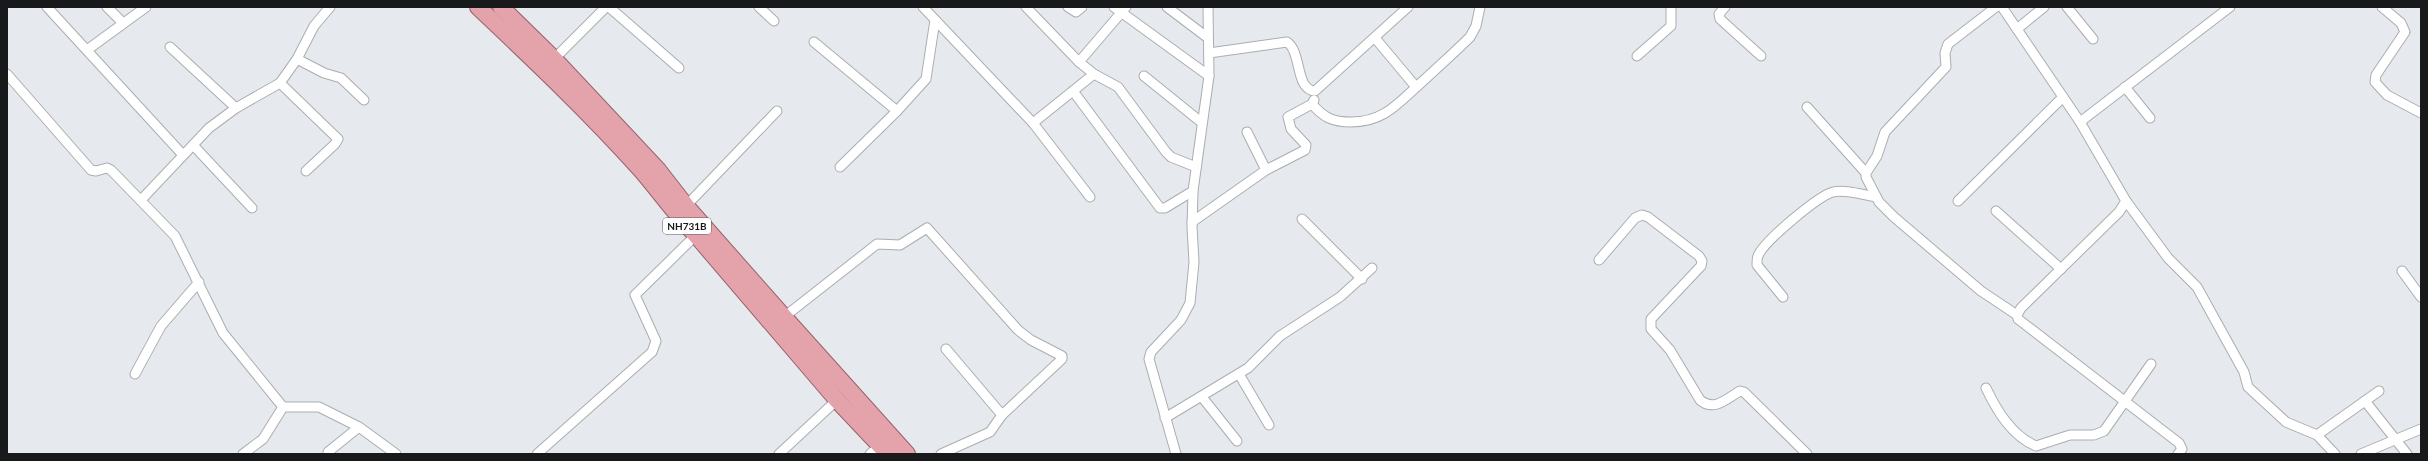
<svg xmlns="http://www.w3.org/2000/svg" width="2428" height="461" font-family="Lato,sans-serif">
	<rect width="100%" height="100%" fill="#e6e9ee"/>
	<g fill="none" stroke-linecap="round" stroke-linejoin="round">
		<defs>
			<g id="minor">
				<path d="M 47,7 L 183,155"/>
				<path d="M 107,7 L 123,23"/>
				<path d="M 609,7 L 679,68"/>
				<path d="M 759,7 L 774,21"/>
				<path d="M 923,7 L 1033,123 L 1090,197"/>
				<path d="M 1026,7 L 1079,62 L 1094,74 L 1118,87 L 1166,152 L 1171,157 L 1196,167"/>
				<path d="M 1068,7 L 1076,12 L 1082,7"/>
				<path d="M 1114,7 L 1209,76"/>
				<path d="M 1167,7 L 1208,38"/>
				<path d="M 1725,7 L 1719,14 L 1720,19 L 1761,56"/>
				<path d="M 1996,7 L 1948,44 L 1945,53 L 1946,67 L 1885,132 L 1877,156 L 1866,173 L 1866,177 L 1879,202 L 1894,217 L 1981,291 L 2017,315"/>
				<path d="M 2002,7 L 2080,122 L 2126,201 L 2119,212 L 2021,308 L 2017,315 L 2018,319 L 2179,443 L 2182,449 L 2178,454"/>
				<path d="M 2067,7 L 2093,39"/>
				<path d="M 2382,7 L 2401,23 L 2405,32 L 2376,75 L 2375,82 L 2387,95 L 2421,113"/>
				<path d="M 2017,29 L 2044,7"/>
				<path d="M 1375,38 L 1416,87"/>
				<path d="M 814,42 L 897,111"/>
				<path d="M 170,47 L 236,108"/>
				<path d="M 87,50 L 146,7"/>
				<path d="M 1209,53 L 1287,42 C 1302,52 1295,90 1315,91 L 1408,7"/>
				<path d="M 1637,56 L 1671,26 L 1671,7"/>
				<path d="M 297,59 L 324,73 L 341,78 L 364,100"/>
				<path d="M 554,59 L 606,7"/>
				<path d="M 1079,62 L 1126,7"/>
				<path d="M 7,74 L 91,170 L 96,171 L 107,168 L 111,170 L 175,236 L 223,333 L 283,407"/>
				<path d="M 1144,76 L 1201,122"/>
				<path d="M 280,83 L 338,139 L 335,144 L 306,171"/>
				<path d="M 2125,87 L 2150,118"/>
				<path d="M 1073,91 L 1160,208 L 1165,208 L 1193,191"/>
				<path d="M 1312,104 C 1324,118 1333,122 1351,122 C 1385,122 1399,102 1423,81 C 1439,66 1455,52 1470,37 L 1476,26 L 1480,7"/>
				<path d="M 1807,107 L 1866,173"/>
				<path d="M 2080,122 L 2230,7"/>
				<path d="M 1033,123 L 1094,74"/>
				<path d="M 1247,132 L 1266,170"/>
				<path d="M 193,145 L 252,208"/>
				<path d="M 840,167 L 897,111 L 926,79 L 935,20"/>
				<path d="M 141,200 L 209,128 L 236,108 L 280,83 L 297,59 L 314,26 L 330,7"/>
				<path d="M 1958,201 L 2063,97"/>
				<path d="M 2126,201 L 2168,258 L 2197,287 L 2244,372 L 2248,387 L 2286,422 L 2317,435 L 2335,454"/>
				<path d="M 686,206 L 777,111"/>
				<path d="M 1996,211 L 2061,269"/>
				<path d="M 1302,219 L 1362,279"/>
				<path d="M 1192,222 L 1266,170 L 1305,150 L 1306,145 L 1291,129 L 1288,117 L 1312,104 L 1314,100"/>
				<path d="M 1599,260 L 1635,218 L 1642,215 L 1648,217 L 1699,256 L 1702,261 L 1701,266 L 1651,319 L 1651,329 L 1670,350 L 1700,400 C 1714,412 1726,399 1740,391 L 1744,392 L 1807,454"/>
				<path d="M 2402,271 L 2421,297"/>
				<path d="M 1783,297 L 1757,265 C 1757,262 1757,258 1758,256 C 1763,242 1818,196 1833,192 C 1845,189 1863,195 1876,197"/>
				<path d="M 784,317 L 877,244 L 900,245 L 927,228 L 1018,330 L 1031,340 L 1062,356 L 1062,359 L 1002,415"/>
				<path d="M 135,374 L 161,326 L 199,282"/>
				<path d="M 1239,374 L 1269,425"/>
				<path d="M 1986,388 C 1997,411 2012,436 2036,446 L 2070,435 L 2094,435 L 2104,431 L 2151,364"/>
				<path d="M 1202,397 L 1237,441"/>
				<path d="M 2365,401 L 2407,454"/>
				<path d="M 1165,418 L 1248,368 L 1280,336 L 1340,297 L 1372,268"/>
				<path d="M 2317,435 L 2379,391"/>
				<path d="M 328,452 L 359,427"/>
				<path d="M 243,454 L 263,439 L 283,407 L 319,407 L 359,427 L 396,454"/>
				<path d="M 537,454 L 652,352 L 656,341 L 635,295 L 696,235"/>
				<path d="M 779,454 L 837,400"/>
				<path d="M 870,454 L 880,445"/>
				<path d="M 941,454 L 990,432 L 1002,415 L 946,349"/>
				<path d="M 1176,454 L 1149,359 L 1151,352 L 1181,320 L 1190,303 L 1194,262 L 1192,227 L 1193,191 L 1209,76 L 1208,7"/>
				<path d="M 2361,454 L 2421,429"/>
			</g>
			<g id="trunk">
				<path d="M 478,7 C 534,60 590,113 641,170 C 660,192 676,215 696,235 L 837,400 L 888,454"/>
				<path d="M 501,7 L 554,59 L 658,170 L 686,206 L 784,317 L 907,454"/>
			</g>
		</defs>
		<use href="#minor" stroke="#aaadb1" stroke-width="11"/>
		<use href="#trunk" stroke="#98626a" stroke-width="18"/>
		<use href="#minor" stroke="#fff" stroke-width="9"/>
		<use href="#trunk" stroke="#e4a2aa" stroke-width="16"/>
	</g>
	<g text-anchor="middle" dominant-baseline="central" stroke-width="4" stroke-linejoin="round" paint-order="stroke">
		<rect fill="#fff" stroke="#5d5e5f" stroke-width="1" x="663" y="218" width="48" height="16" rx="3"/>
		<g font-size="10" font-weight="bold" fill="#18191b">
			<text x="687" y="226">NH731B</text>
		</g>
	</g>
	<rect width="2428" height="461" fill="none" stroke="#18191b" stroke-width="16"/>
</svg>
